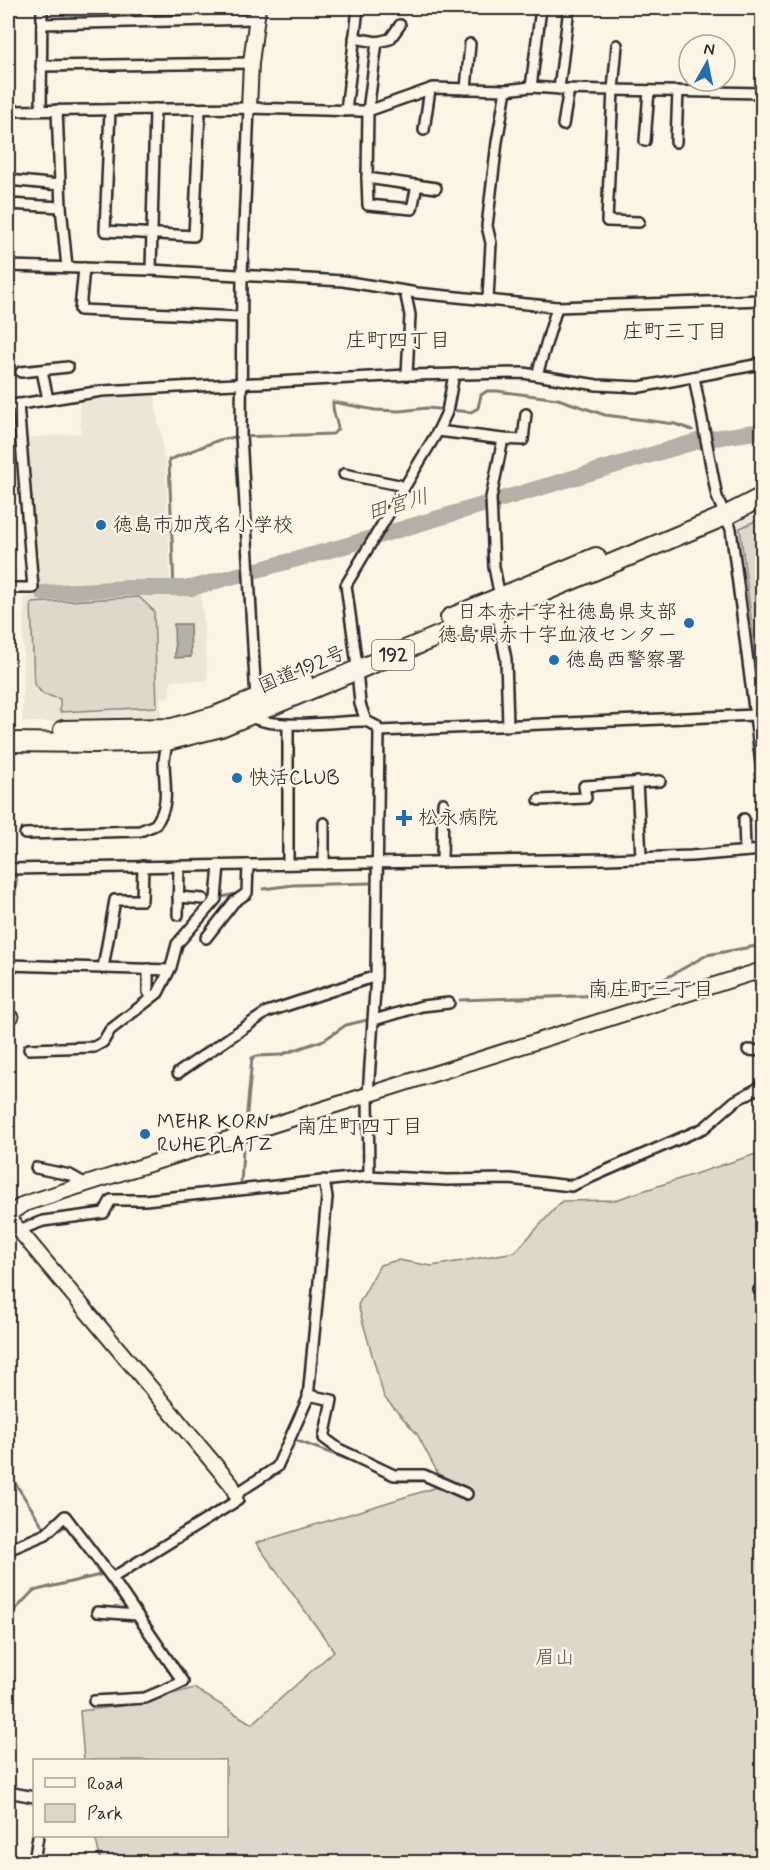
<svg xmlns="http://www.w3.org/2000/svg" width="770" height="1870" font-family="Mynerve,'Klee One',sans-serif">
	<rect width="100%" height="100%" fill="#fcf5e5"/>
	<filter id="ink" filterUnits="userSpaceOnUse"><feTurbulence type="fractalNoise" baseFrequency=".0167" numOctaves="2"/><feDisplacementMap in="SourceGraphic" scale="12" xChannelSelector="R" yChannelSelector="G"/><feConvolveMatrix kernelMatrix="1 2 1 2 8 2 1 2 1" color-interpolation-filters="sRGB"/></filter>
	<g filter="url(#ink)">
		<g fill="#ece6d7">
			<path d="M 155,395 L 158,424 L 161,429 L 163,457 L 165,458 L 171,592 L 201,592 L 208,681 L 171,680 L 169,698 L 160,697 L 161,719 L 102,720 L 92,722 L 22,722 L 24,597 L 40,596 L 27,438 L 81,433 L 79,401 L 107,397 Z"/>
			<path d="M 762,511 L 762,745 L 735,524 Z"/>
			<path d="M 8,595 L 12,595 L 11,647 L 8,647 Z"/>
		</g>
		<g fill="#ded8ca" stroke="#84827a" stroke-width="1.5">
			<path d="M 762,518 L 762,667 L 757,667 L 740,528 Z"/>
			<path d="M 139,597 L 154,611 L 157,707 L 60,712 L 60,699 L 43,694 L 34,684 L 31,603 Z"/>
			<path d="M 762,1152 L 762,1862 L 101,1862 L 95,1836 L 226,1836 L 226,1760 L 84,1760 L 80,1711 L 137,1704 L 194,1688 L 252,1724 L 334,1651 L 256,1543 L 444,1485 L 417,1434 L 384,1397 L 358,1305 L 380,1265 L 398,1260 L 432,1266 L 515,1252 L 562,1201 L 615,1200 Z"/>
		</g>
		<path fill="#b4b0a5" stroke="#7d7b74" stroke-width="1.5" d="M 174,624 L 190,624 L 191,657 L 175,658 Z"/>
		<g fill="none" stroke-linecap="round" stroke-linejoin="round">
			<g stroke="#7d7b74" stroke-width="3">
				<path d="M 698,436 L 701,440"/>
				<path d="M 174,589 L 169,460 L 219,440 L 235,437 L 333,434 L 338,429 C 337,419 332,412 333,402 L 375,410 L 400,411 L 427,408 L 471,412 L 478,408 L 481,395 L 487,391 L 497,391 L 558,399 L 605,415 L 675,424 L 692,430"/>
				<path d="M 263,889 L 293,885 L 371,883"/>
				<path d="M 8,895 L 15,895 L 17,872"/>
				<path d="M 218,898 L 240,893"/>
				<path d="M 460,1000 L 609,995 L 659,982 L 707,955 L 762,945"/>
				<path d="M 246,1123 L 252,1058 L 257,1056 L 280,1055 L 324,1040 L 346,1025 L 367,1020"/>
				<path d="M 241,1186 L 243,1148"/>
				<path d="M 292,1439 L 361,1464"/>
				<path d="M 8,1472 L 46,1531"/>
				<path d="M 395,1479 L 400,1481 L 426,1481 L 466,1500"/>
				<path d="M 8,1486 L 16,1486"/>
				<path d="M 8,1631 L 12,1613 L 33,1591 L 100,1575 L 91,1559 L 66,1526 L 50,1535"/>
			</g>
			<path stroke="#b4b0a5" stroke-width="16" d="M 43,593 L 129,588 L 191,588 L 341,547 L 701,440 L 762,431"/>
			<defs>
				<g id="street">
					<path d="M 42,24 L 256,19"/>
					<path d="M 400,25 L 390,39 L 377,42 L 368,111 L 367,178 L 436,188"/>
					<path d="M 354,38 L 377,42"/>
					<path d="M 617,45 L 613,90 L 607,221 L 639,222"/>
					<path d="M 41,66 L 251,63"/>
					<path d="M 531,87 L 541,8"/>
					<path d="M 466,89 L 470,44"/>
					<path d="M 559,89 L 569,8"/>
					<path d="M 249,108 L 242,274 L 241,435 L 256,699"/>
					<path d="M 41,110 L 42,8"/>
					<path d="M 57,110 L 61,207 L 67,267"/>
					<path d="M 110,110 L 105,231 L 194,236 L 200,109"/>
					<path d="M 8,111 L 249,108 L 360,111 L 368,111 L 433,88 L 506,90 L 531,87 L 562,89 L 762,93"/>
					<path d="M 346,111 L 358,8"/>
					<path d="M 563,125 L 569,89"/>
					<path d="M 424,130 L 430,89"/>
					<path d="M 645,141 L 649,91"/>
					<path d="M 676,142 L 678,91"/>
					<path d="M 367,178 L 368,205 L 412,209 L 417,185"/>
					<path d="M 8,180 L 60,185"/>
					<path d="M 8,204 L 61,207"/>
					<path d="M 8,266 L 151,270 L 343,281 L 417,293 L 557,307 L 762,300"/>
					<path d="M 84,268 L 80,310 L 241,317"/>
					<path d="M 151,270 L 155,109"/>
					<path d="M 405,291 L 410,315 L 407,375"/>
					<path d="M 488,299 L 491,243 L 487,226 L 497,142 L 506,90"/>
					<path d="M 42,371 L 48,399"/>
					<path d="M 21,372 L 68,367"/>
					<path d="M 537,375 L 557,307"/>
					<path d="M 694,377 L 717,497 L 731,529 L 762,771"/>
					<path d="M 8,406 L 102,391 L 407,375 L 523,373 L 597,385 L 640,387 L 755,365 L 762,361"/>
					<path d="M 438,431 L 503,439 L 491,498 L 494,567 L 500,597"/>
					<path d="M 503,439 L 523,440 L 526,414"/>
					<path d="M 344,474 L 399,485 L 403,489"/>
					<path d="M 8,588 L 33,588 L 18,404"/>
					<path d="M 497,613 L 506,659 L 508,726"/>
					<path d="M 249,716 C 276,731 334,721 366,721"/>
					<path d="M 379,731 L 756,715"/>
					<path d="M 637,782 L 641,856"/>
					<path d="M 539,800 L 586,798 L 584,786 L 660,781"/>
					<path d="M 744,819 L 745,851"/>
					<path d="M 25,834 L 140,831 L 155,825 C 171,805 164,784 164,761 C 165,754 166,748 167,741"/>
					<path d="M 442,862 L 443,803"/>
					<path d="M 288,864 L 288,724"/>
					<path d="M 324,864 L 324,823"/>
					<path d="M 143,866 L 142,900 L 115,900 L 103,968 L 169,970"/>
					<path d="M 8,869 L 608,859 L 691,856 L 762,850"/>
					<path d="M 178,897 L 203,899"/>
					<path d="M 178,915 L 179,866"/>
					<path d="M 206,938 L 234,902 L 247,893 L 248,865"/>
					<path d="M 8,965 L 103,968"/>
					<path d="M 148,969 L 148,992"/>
					<path d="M 8,1018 L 13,1017"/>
					<path d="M 374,1020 L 422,1006 L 449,1003"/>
					<path d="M 29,1049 L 94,1047 L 103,1042 L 110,1030 L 158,993 L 171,967 L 177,944 L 216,899 L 219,865"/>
					<path d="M 748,1050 L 762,1051"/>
					<path d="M 178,1073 L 267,1012 L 376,976"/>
					<path d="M 36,1168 L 70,1175 L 86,1184"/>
					<path d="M 369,1176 L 368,1095 L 376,976 L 379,731 L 376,726 L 366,721 L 360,704 L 356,658 L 346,585 L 438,431 L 447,412 L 454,374"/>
					<path d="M 19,1230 L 43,1221 L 104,1213 L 111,1200 L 145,1200 L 369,1176 L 447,1180 L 510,1179 L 571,1186 L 704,1128 L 735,1101 L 762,1086"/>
					<path d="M 762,1286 L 759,1290 L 762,1295"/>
					<path d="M 308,1395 L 332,1400 L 324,1438 L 339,1449 L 394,1475 L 424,1475 L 467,1494"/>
					<path d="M 8,1550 L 46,1534 L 65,1516 L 112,1578 L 183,1682 L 145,1698 L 94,1701"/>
					<path d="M 112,1578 L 238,1500 L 236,1494 L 277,1467 L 308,1398 L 327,1197 L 324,1180"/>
					<path d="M 97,1612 L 137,1615"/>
					<path d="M 8,1792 L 34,1797"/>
					<path d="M 34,1862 L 38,1836"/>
				</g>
				<g id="secondary">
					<path d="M 249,108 L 251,63 L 258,8"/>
					<path d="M 8,1215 L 24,1204 L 86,1184 L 762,970"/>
					<path d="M 8,1217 L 231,1484 L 236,1494"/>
				</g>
				<g id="highway">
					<path d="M 450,618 L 596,557"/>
					<path d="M 63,730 L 172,728 L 215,716 L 303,680"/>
					<path d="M 8,742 L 95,743 L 167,741 L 221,727 L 725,516 L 762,497"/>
				</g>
			</defs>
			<use href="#street" stroke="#2b2b2b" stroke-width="14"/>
			<use href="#secondary" stroke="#2b2b2b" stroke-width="18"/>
			<use href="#highway" stroke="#2b2b2b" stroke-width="22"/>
			<use href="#street" stroke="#fcf5e5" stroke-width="9"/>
			<use href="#secondary" stroke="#fcf5e5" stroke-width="14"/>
			<use href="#highway" stroke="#fcf5e5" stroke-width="18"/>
		</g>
	</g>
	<g fill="#1f6fb2" stroke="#fcf5e5" stroke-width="2">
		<circle cx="101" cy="525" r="6"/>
		<circle cx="689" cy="623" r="6"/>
		<circle cx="554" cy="660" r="6"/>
		<circle cx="237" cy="778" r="6"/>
		<path d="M401 809h6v6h6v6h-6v6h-6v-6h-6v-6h6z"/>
		<circle cx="145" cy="1134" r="6"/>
	</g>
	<g text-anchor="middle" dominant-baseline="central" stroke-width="5" stroke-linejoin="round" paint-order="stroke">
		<rect fill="#fcf5e5" stroke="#6a6863" stroke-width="1.5" x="372" y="640" width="42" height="30" rx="4.5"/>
		<g font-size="18" font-weight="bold" fill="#2b2b2b">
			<text x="393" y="655">192</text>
		</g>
		<g font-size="20" fill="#2b2b2b" stroke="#fcf5e5" text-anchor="start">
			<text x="113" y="525">徳島市加茂名小学校</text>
			<text x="677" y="612" text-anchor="end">日本赤十字社徳島県支部<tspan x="677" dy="23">徳島県赤十字血液センター</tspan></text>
			<text x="566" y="660">徳島西警察署</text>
			<text x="249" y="778">快活CLUB</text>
			<text x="418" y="818">松永病院</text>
			<text x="157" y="1122">MEHR KORN<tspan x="157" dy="23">RUHEPLATZ</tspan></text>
		</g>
		<g font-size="20" fill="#2b2b2b" stroke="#fcf5e5">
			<text transform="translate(302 670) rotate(-23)">国道192号</text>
		</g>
		<g font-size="20" fill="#585653" stroke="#fcf5e5">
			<text x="555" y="1658">眉山</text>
		</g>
		<g font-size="21" fill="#2b2b2b" stroke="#fcf5e5">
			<text x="675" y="332">庄町三丁目</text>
			<text x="398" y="341">庄町四丁目</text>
			<text x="651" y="990">南庄町三丁目</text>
			<text x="360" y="1127">南庄町四丁目</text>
		</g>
		<g font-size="21" font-style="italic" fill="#545350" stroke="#fcf5e5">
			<text transform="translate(398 505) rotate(-16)">田宮川</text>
		</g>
	</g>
	<rect width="770" height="1870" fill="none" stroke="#fcf5e5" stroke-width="30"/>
	<rect x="15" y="15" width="740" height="1840" fill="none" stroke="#2b2b2b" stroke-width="2" filter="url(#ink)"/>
	<rect x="33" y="1759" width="195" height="78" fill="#fcf5e5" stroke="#a8a49b" stroke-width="1.5"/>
	<rect x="45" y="1778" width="30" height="9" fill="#fcf5e5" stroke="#a8a49b" stroke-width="1.5"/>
	<text x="87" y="1789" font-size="18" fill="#2b2b2b">Road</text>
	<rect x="45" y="1804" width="30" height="18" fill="#ded8ca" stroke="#a8a49b" stroke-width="1.5"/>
	<text x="87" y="1819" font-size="18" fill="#2b2b2b">Park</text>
	<g transform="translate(707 63) rotate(9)"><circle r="28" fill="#fcf5e5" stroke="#a8a49b" stroke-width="1.5"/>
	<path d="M0-4.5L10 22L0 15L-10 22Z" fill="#1f6fb2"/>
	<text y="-9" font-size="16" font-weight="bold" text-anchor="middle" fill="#2b2b2b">N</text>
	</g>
</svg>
